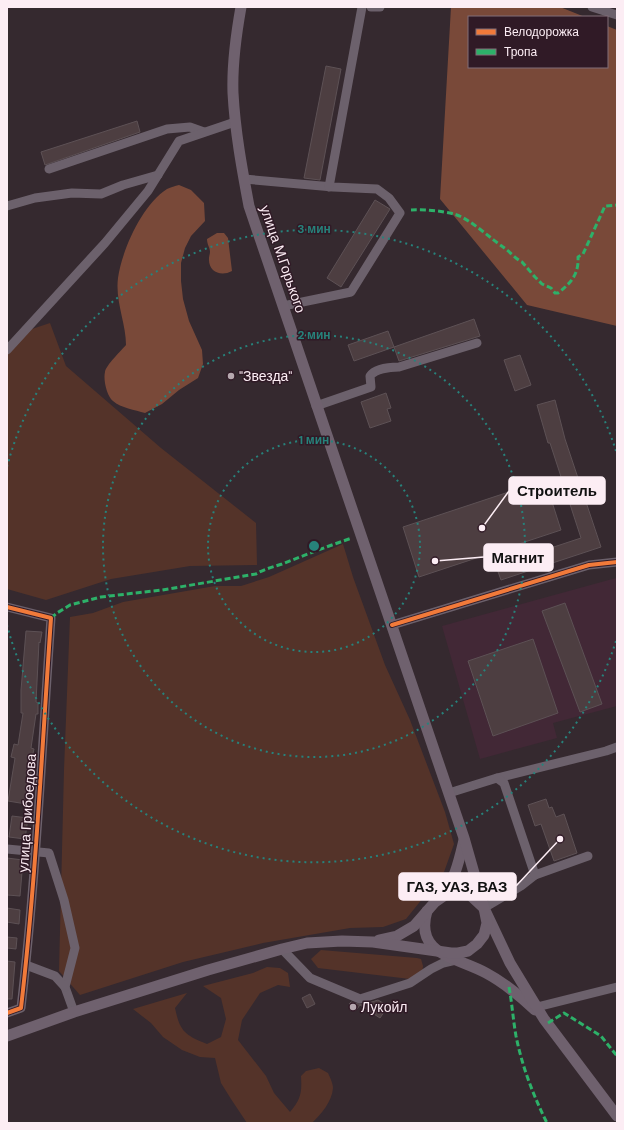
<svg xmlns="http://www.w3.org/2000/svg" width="624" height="1130" font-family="'DM Sans',sans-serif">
	<rect width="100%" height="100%" fill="#35292f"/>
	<path fill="#422836" d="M 616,578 L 617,706 L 553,723 L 557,738 L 480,759 L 442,626 Z"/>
	<g fill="#543329">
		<path d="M 50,323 L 66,366 L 161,448 L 256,523 L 257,565 L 190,566 L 111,579 L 46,600 L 7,589 L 7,353 L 23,332 Z"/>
		<path d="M 343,544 L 353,577 L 385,665 L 410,720 L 445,812 L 454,844 L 444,872 L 406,919 L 383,927 L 350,928 L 263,943 L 183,962 L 80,995 L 59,971 L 64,770 L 70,617 L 93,613 L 123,602 L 215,586 L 241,586 L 269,577 Z"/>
		<path d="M 321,950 L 417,958 L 421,959 L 423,966 L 422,974 L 410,979 L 318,968 L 311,959 Z"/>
		<path d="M 267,967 L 280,968 L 288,973 L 290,987 L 278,985 L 260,993 L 242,1020 L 238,1040 L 266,1076 L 274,1093 L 290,1112 C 301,1099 302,1093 301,1076 L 306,1071 L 319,1068 L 328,1073 C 330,1077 333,1084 333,1088 C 332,1102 321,1114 312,1123 L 247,1123 L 231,1099 L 221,1083 L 215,1058 L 200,1057 L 182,1050 L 163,1037 L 151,1023 L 133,1009 L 187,993 L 175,1008 C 180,1032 185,1035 207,1044 L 221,1037 L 226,1019 L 221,998 L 203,986 L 253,973 Z"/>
	</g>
	<g fill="#794939">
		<path d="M 451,7 L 560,7 L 585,17 L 469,17 L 469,67 L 607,67 L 607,26 L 617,30 L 617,326 L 527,305 L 440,199 Z"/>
		<path d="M 179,185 L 191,190 L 204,203 L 205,221 L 191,236 L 185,248 L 181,263 L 181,281 L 183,299 L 189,321 L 202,350 L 203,364 L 198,378 L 179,390 L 162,404 L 145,413 C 135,410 121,408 113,401 C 107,396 103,380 105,372 C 106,365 121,351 126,345 C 126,323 115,301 118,278 C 122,250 142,205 167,189 C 171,187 175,186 179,185 Z"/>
		<path d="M 217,233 L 224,233 L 228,238 L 232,271 C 221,277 208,272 209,258 C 209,256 210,254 210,252 C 210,247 207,245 207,239 Z"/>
	</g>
	<g fill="#4d3e41" stroke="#5d5155">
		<path d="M 326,66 L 341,69 L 320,180 L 304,178 Z"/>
		<path d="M 137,121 L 140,132 L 45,165 L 41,152 Z"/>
		<path d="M 375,200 L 390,209 L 341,287 L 327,278 Z"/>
		<path d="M 474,319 L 480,336 L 399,361 L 394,347 Z"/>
		<path d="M 388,331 L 394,347 L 354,361 L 348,345 Z"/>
		<path d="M 520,355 L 531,385 L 515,391 L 504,360 Z"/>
		<path d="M 386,393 L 391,408 L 387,409 L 391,421 L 370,428 L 361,402 Z"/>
		<path d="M 555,400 L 565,439 L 601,547 L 501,580 L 496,566 L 581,538 L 550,443 L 548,443 L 537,405 Z"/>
		<path d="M 545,480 L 561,530 L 419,577 L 403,527 Z"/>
		<path d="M 565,603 L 602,704 L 580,712 L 542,611 Z"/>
		<path d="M 26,631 L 42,632 L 40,643 L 39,642 L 36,702 L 38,703 L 38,714 L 36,714 L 31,748 L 34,749 L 30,766 L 32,767 L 26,804 L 8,801 L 15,758 L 11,757 L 14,744 L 18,745 L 23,713 L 21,713 L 21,690 Z"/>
		<path d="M 533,639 L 558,713 L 493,736 L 468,661 Z"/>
		<path d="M 546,799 L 549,808 L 552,807 L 556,817 L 564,814 L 577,853 L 554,861 L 541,824 L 535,826 L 528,805 Z"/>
		<path d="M 12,816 L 28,818 L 25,839 L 9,837 Z"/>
		<path d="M 7,858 L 23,860 L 20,896 L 7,895 Z"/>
		<path d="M 7,908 L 20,910 L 19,924 L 7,922 Z"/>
		<path d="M 7,937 L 17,938 L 16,949 L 7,948 Z"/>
		<path d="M 7,961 L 15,962 L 12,999 L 7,999 Z"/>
		<path d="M 310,994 L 315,1004 L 307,1008 L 302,998 Z"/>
		<path d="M 378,1000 L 388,1006 L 380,1018 L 360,1005 L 357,1009 L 349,1004 L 351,1002 L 362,1005 Z"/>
	</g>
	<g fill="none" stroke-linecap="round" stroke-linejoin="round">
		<g stroke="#6c616c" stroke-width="9">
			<path d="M 371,7 L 380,7"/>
			<path d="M 592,7 L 617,15"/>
			<path d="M 49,169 L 167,129 L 190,127 L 204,132"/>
			<path d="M 244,179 L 333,187 L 377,189 L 389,198 L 400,213 L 351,292 L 283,306"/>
			<path d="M 329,187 L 362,7"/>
			<path d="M 7,206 L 35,198 L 72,193 L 101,194 L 123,185 L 158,175"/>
			<path d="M 7,350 L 105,243 L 148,191 L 179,141 L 235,122"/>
			<path d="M 316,406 L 371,387 L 370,376 C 375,369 389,367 399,367 L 477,343"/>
			<path d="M 7,607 L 51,618 C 42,748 36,879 21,1008 L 7,1013"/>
			<path d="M 392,625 L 589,565 L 617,562"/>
			<path d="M 497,778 L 606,751 L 617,747"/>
			<path d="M 449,793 L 497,778 L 504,783 L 535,875 L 521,886 L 484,908"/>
			<path d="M 7,849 L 49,853 L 64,900 L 75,948 L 65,987 L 74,1012"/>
			<path d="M 535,875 L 588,856"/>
			<path d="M 282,949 L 310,978 L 360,999 L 410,983 L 431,969 L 443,963 L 456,960"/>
			<path d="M 26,965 L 55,976 L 65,987"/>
			<path d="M 537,1007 L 617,987"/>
		</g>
		<g stroke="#6f616e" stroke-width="11">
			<path d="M 440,897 C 455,881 459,861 464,840"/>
			<path d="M 427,911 C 414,955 457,957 486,973 C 505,983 520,996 535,1010"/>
			<path d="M 379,940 L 397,936 L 414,926 L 435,902 L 445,895 L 452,894 L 470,895 L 484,908 L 510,963 L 544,1019 L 617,1116"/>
			<path d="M 7,1036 L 74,1012 L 208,970 L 282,949 L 307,943 L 342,941 L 373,942 L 451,953 L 458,953 L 468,951 L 477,944 L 484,935 L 487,923 L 484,908 L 464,838 L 249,206 C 242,169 235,131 233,93 C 232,65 236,35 241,7"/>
		</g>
		<g stroke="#2db169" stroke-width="3" stroke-dasharray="6 3" stroke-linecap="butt">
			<path d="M 411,210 C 423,209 443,211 454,214 C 469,218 490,238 503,247 C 509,251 517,260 522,262 L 535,277 L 542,284 L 551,288 L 555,293 L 558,293 C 571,283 579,274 578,257 L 583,254 L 605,206 L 617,205"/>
			<path d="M 51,618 L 57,613 L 70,605 L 101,597 L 162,590 L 256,574 C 264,569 273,567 282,564 C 305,555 328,546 352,538"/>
			<path d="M 509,987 C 512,1003 513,1019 516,1036 C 522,1066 533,1095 547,1123"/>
			<path d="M 548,1023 L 564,1013 L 601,1036 L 617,1056"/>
		</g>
		<defs>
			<g id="cycleway">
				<path d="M 7,607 L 51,618 C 42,748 36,879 21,1008 L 7,1013"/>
				<path d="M 392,625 L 589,565 L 617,562"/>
			</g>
		</defs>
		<use href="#cycleway" stroke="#301a26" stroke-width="6"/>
		<use href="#cycleway" stroke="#f17a3a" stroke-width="4"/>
	</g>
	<g fill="none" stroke="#27827b" stroke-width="2" stroke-dasharray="2 4">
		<circle cx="314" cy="546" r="106"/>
		<circle cx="314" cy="546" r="211"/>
		<path d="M616 641A317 317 0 0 1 7 625M7 467A317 317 0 0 1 616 451"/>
	</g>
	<g fill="#b6a8af" stroke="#301a26" stroke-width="1.5">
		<circle cx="231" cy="376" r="4"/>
		<circle cx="353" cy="1007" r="4"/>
	</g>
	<g text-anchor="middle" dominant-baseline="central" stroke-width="3" stroke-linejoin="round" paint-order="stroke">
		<g font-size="14" fill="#fcedf4" stroke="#301a26">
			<text transform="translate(283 259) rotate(71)">улица М.Горького</text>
			<text transform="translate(27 813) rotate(-86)">улица Грибоедова</text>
		</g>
		<g font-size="14" fill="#fcedf4" stroke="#301a26" text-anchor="start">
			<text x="239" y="376">"Звезда"</text>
			<text x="361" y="1007">Лукойл</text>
		</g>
	</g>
	<circle cx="314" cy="546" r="6" fill="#27827b" stroke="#301a26" stroke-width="2"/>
	<g font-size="12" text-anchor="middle" font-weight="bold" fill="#27827b" stroke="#301a26" stroke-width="3" stroke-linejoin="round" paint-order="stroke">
		<text x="314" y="233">3 мин</text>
		<text x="314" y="339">2 мин</text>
		<text x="314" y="444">1 мин</text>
	</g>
	<path fill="none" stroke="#fcedf4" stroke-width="1.5" d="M482 528L509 491M435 561L484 557M560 839L516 886"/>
	<g fill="#fcedf4" stroke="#301a26" stroke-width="1.5">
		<circle cx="482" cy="528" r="4"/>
		<circle cx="435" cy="561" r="4"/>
		<circle cx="560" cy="839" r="4"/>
	</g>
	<g fill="#fcedf4" stroke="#fcedf4" stroke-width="1.5">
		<rect x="509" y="477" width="96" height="27" rx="4"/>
		<rect x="484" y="544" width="69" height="27" rx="4"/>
		<rect x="399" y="873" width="117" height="27" rx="4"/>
	</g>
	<g font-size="15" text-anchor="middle" font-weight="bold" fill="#111">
		<text x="557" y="496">Строитель</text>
		<text x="518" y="563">Магнит</text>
		<text x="457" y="892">ГАЗ, УАЗ, ВАЗ</text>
	</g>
	<rect width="624" height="1130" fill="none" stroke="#fcedf4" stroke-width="16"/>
	<rect x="468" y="16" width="140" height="52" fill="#301a26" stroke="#826e78"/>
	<rect x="476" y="29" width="20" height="6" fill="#f17a3a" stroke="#826e78"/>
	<text x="504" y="36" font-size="12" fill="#fcedf4">Велодорожка</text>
	<rect x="476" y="49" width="20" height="6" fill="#2db169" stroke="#826e78"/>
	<text x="504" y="56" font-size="12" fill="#fcedf4">Тропа</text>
</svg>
